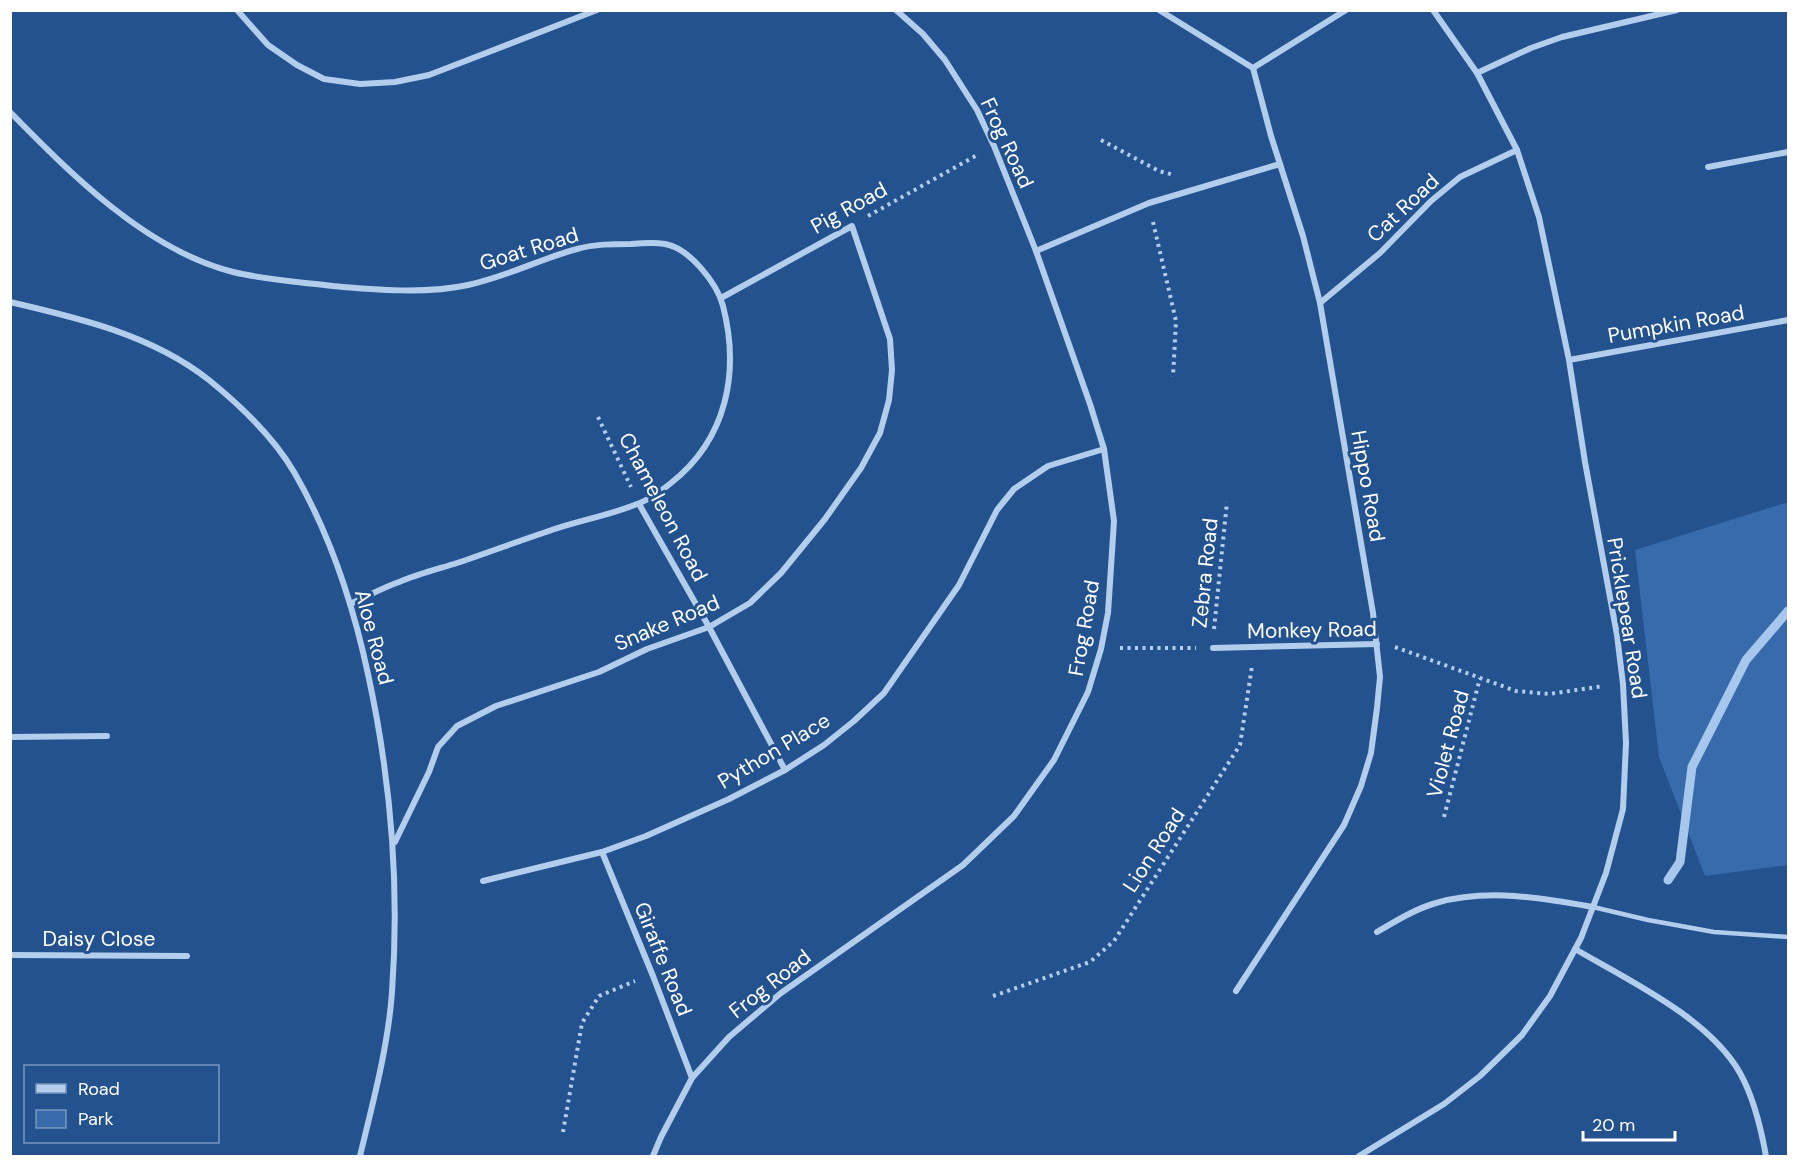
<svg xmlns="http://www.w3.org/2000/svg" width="1799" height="1167" font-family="'DM Sans',sans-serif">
	<rect width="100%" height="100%" fill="#23528f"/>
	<path fill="#376bac" d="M 1788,502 L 1788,865 L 1705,876 L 1659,757 L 1635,550 Z"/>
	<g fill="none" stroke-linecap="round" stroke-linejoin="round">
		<path stroke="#a7c7ed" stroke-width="9" d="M 1668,880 L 1680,862 L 1692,767 L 1746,660 L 1788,611"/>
		<g stroke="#b3cdec" stroke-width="4" stroke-dasharray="3 4.5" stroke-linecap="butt">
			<path d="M 1101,140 L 1159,171 L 1174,175"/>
			<path d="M 868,216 L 979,154"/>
			<path d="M 1153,222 L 1176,321 L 1173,377"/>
			<path d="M 598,417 L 631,487"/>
			<path d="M 1214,629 L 1227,502"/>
			<path d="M 1395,647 L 1516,691 L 1549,694 L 1604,686"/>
			<path d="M 1120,648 L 1196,648"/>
			<path d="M 1444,817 L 1480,678"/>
			<path d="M 993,996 L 1090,962 L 1114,941 L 1240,745 L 1252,666"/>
			<path d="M 563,1132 L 582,1023 L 599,996 L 635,981"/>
		</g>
		<path stroke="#b3cdec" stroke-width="4.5" d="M 1593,907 L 1648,920 L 1714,932 L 1788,937"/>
		<g stroke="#b3cdec" stroke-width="6">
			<path d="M 237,10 L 268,45 L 297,65 L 324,79 L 360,84 L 395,82 L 429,75 L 597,10"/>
			<path d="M 1159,10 L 1253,68 L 1271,136 L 1303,236 L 1320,303 L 1373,613 L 1380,677 L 1377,708 L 1371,753 L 1361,786 L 1344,825 L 1236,991"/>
			<path d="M 1253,68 L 1346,10"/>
			<path d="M 1477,73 L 1531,48 L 1562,37 L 1677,10"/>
			<path d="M 10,112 C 71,174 146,250 233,272 C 266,280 300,282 333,286 C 375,290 427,294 468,285 C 506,277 540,259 577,249 C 594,244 614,244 631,244 C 642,243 654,242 665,244 C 689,248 717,283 723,306 C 740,372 727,439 671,483 C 661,491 649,500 637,504 C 608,516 576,521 546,532 C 516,542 487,553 457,563 C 438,569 418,574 399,582 C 382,588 366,597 350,604"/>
			<path d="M 1708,167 L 1788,152"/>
			<path d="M 1036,251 L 1149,203 L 1280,164"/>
			<path d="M 10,302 C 79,318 152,335 209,380 C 241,406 273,436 294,472 C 330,534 353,604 368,674 C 391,780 400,883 392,992 C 388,1047 373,1102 360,1156"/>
			<path d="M 1320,303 L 1380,253 L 1431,201 L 1460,177 L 1517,150"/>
			<path d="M 1569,360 L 1788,320"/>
			<path d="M 639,504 L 709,627 L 785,770"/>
			<path d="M 1213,648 L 1377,644"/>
			<path d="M 10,737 L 107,736"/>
			<path d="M 395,842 L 429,772 L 438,747 L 457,726 L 496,706 L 599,672 L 647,649 L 709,627 L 750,603 L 781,573 L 825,519 L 861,468 L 880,433 L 889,400 L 892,370 L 890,339 L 852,226 L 721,298"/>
			<path d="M 602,852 L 653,976 L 692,1078"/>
			<path d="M 483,881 L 602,852 L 646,836 L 729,799 L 785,770 L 824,745 L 854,721 L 884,693 L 959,585 L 997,510 L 1014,489 L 1048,466 L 1104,449"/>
			<path d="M 1377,932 C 1396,921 1415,909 1436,903 C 1487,888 1542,898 1593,907"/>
			<path d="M 1575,949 C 1628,980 1709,1018 1740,1073 C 1754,1098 1761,1128 1766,1156"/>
			<path d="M 10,955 L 187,956"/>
			<path d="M 653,1156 L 661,1137 L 692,1078 L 729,1037 L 781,993 L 963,865 L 1014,816 L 1054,760 L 1088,692 L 1101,649 L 1108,613 L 1114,521 L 1104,449 L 1090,404 L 1036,251 L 994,146 L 977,110 L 945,60 L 923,34 L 896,10"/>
			<path d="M 1359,1156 L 1444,1104 L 1480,1076 L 1522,1035 L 1550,996 L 1581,938 L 1606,873 L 1623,809 L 1626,743 L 1623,684 L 1617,635 L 1585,462 L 1569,360 L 1539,217 L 1517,150 L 1477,73 L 1433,10"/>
		</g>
	</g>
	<g text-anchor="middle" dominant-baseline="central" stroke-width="6" stroke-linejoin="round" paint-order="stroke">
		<g font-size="21" fill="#fff" stroke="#23528f">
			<text transform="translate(1007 143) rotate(65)">Frog Road</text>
			<text transform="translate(849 208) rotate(-29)">Pig Road</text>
			<text transform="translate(1403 208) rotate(-43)">Cat Road</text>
			<text transform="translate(529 249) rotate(-17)">Goat Road</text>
			<text transform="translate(1676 324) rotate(-10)">Pumpkin Road</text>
			<text transform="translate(1368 486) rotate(80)">Hippo Road</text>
			<text transform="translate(663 507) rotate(62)">Chameleon Road</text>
			<text transform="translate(1205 573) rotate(-84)">Zebra Road</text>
			<text transform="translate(1627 618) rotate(81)">Pricklepear Road</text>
			<text transform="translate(667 623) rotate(-23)">Snake Road</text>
			<text transform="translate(1084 628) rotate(-80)">Frog Road</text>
			<text transform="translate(1312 630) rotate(-1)">Monkey Road</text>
			<text transform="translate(374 637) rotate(75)">Aloe Road</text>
			<text transform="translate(1448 744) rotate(-75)">Violet Road</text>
			<text transform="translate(774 751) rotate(-31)">Python Place</text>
			<text transform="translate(1154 850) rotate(-57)">Lion Road</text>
			<text x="99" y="939">Daisy Close</text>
			<text transform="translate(663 959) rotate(68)">Giraffe Road</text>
			<text transform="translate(770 984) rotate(-38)">Frog Road</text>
		</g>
	</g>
	<rect width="1799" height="1167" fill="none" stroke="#ffffff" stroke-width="24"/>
	<rect x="24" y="1065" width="195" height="78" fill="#23528f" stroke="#7b97bc" stroke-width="1.5"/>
	<rect x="36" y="1084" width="30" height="9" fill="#b3cdec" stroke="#7b97bc" stroke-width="1.5"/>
	<text x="78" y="1095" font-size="18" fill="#ffffff">Road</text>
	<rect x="36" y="1110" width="30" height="18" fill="#376bac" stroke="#7b97bc" stroke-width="1.5"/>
	<text x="78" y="1125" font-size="18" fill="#ffffff">Park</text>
	<path d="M1583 1131v9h92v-9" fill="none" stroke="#ffffff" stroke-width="3"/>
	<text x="1592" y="1131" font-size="18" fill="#ffffff" stroke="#23528f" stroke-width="4.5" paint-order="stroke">20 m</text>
</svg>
